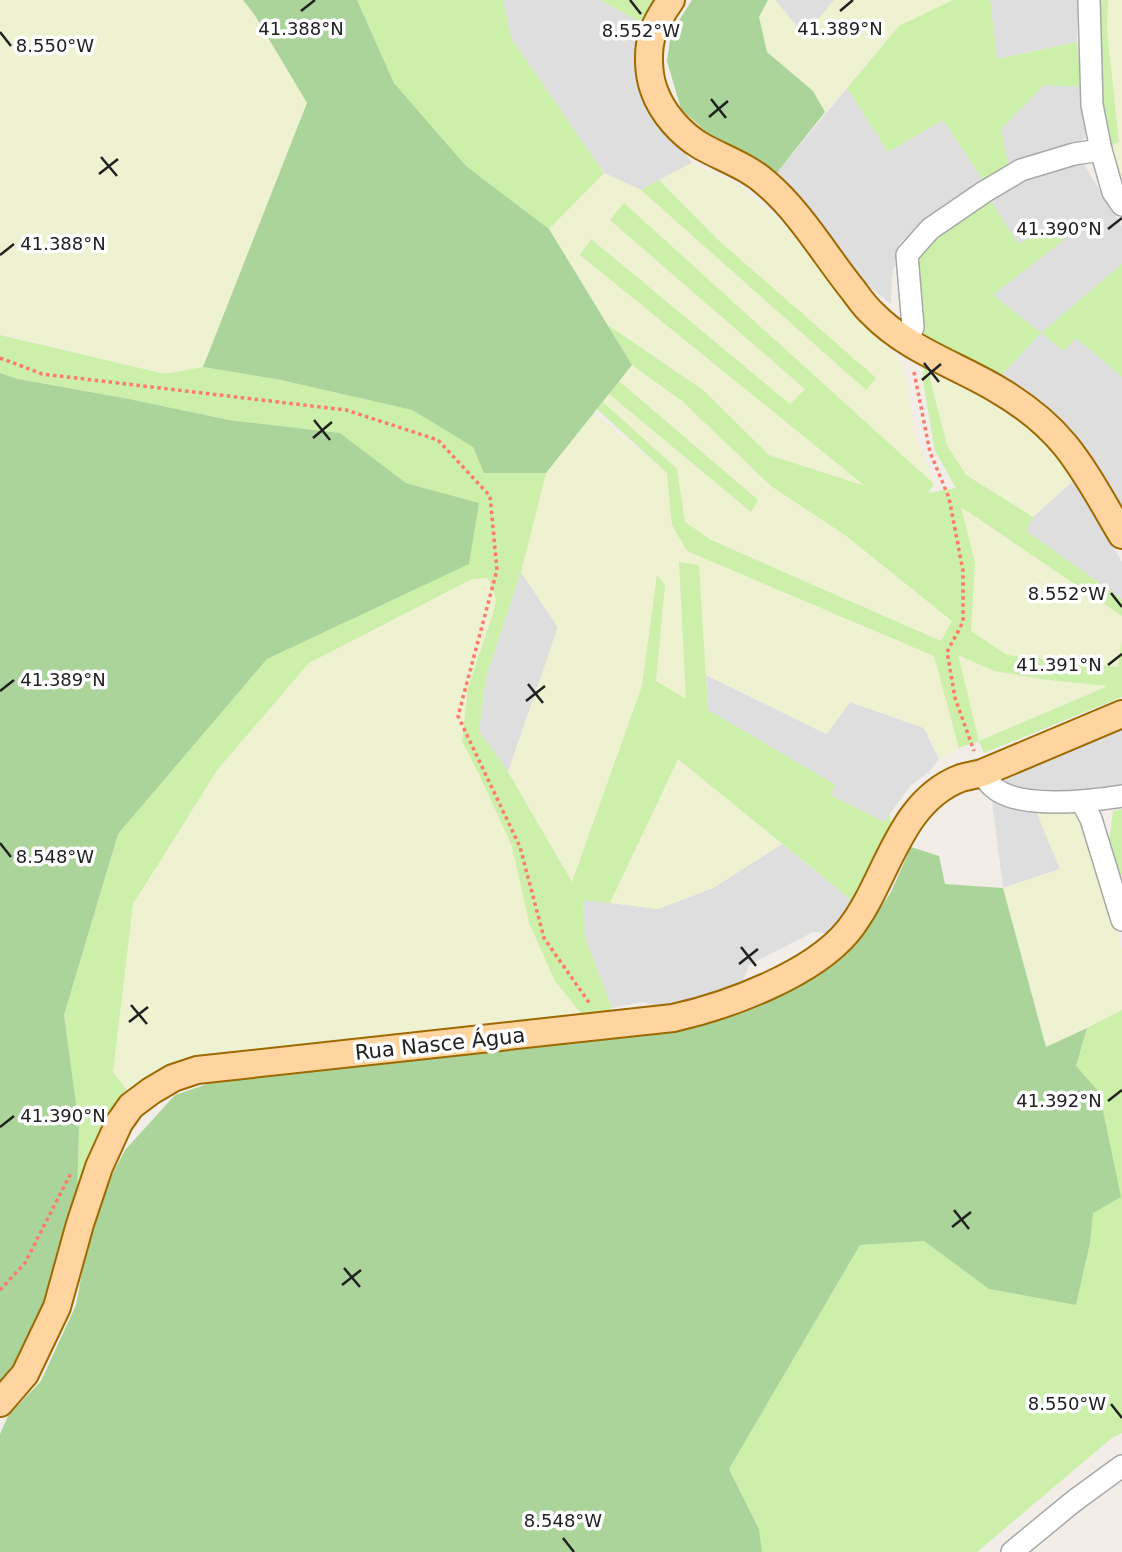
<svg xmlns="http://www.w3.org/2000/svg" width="1122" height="1552" font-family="'DejaVu Sans',sans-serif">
	<rect width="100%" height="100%" fill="#f2eee7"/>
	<g fill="#dfdede">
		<path d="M 503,0 L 601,0 L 640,22 L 638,74 L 648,110 L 681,146 L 692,163 L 641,190 L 604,173 L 511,38 Z"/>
		<path d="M 775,0 L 834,0 L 805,36 Z"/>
		<path d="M 990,0 L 1077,0 L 1077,42 L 996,59 Z"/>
		<path d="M 1044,84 L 1082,87 L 1085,138 L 1067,150 L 1009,169 L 1000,129 Z"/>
		<path d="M 847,88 L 888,152 L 943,120 L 985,183 L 900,242 L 892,276 L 891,304 L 864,283 L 794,191 L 776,174 Z"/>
		<path d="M 1081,160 L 1122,226 L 1122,510 L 1074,434 L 1029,396 L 999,378 L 1041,333 L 925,242 L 1027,175 Z"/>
		<path d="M 1075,479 L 1122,562 L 1122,599 L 1025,531 L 1033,517 Z"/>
		<path d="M 521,572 L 558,627 L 508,772 L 479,732 L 486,677 Z"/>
		<path d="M 706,675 L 826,734 L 850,702 L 924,728 L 939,759 L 929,772 L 911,785 L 884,822 L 829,795 L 835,785 L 708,710 Z"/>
		<path d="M 1122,725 L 1122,786 L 1083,795 L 1010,791 L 1005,783 L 1006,777 Z"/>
		<path d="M 992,801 L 1034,806 L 1060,869 L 1003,888 Z"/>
		<path d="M 782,844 L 855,903 L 834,934 L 813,932 L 749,965 L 741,986 L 661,1008 L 643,1002 L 612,1008 L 585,938 L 583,899 L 658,909 L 713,888 Z"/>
	</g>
	<g fill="#eff2d1">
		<path d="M 0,0 L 243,0 L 254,14 L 308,103 L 203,367 L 165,374 L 0,334 Z"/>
		<path d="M 768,0 L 775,0 L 805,36 L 834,0 L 953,0 L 899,26 L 825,112 L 813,91 L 767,52 L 759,17 Z"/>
		<path d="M 1108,0 L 1122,0 L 1122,178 L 1111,145 L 1119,142 L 1107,31 Z"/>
		<path d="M 692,163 L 740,186 L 790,230 L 860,319 L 902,362 L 915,435 L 934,484 L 624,204 L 610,220 L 805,389 L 790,405 L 591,239 L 580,255 L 867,487 L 769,455 L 703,390 L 608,325 L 549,229 L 604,173 L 641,190 L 866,390 L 659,180 Z"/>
		<path d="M 926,363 L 953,376 L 1025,421 L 1067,464 L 1075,479 L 1033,517 L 966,475 L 947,445 Z"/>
		<path d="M 632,365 L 682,401 L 771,486 L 845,535 L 952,621 L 942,641 L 711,540 L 685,522 L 677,469 L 603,402 L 609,394 L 751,512 L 758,500 L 619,381 Z"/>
		<path d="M 594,413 L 667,473 L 672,525 L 688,551 L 934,656 L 959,748 L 939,759 L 924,728 L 850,702 L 827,734 L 706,675 L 699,565 L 679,563 L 686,700 L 656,681 L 665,586 L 657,576 L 642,686 L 573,883 L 508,772 L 558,628 L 521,572 L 546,473 Z"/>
		<path d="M 960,506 L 1122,616 L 1122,641 L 1119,667 L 1007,655 L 971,631 L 975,563 Z"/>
		<path d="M 488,578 L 496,598 L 495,607 L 468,688 L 462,741 L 478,772 L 512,846 L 529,923 L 555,981 L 585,1018 L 129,1093 L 113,1072 L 133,903 L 218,769 L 309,663 L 472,579 Z"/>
		<path d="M 957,654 L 994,671 L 1048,680 L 1110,685 L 979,741 Z"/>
		<path d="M 678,759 L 782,844 L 713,888 L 658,909 L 610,903 Z"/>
		<path d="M 1034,806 L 1077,812 L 1122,949 L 1122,1010 L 1047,1047 L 1003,888 L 1060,869 Z"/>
	</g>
	<g fill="#ccefaa" fill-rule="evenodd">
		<path d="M 357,0 L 503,0 L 511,38 L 604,173 L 549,229 L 466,166 L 394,83 Z"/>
		<path d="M 601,0 L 655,0 L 640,22 Z"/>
		<path d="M 953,0 L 990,0 L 997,59 L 1077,42 L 1082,87 L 1044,85 L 1001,129 L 1009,169 L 985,183 L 943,120 L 888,152 L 847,88 L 899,26 Z"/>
		<path d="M 1099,0 L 1108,0 L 1107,31 L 1119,142 L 1111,145 C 1100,98 1098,48 1099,0 Z"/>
		<path d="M 659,180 L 717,239 L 876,378 L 866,390 L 641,190 Z"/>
		<path d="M 990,199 L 1018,244 L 1057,225 L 1065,239 L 993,295 L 1041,333 L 1122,264 L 1122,377 L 1076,338 L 1064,351 L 1041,333 L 999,378 L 925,340 L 915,259 L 925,242 Z"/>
		<path d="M 624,203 L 934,484 L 928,493 L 956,488 L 935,451 L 922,377 L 926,363 L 947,445 L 966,475 L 1033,517 L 1026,531 L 1122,599 L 1122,616 L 961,507 L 975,563 L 971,631 L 1007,655 L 1118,667 L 1122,641 L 1122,697 L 984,753 L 979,741 L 959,748 L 934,656 L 687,551 L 672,525 L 667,473 L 597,409 L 603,402 L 677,469 L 685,522 L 711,540 L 941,641 L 952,621 L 845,535 L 771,486 L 682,401 L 632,365 L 608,325 L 703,390 L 769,455 L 865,486 L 580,255 L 591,239 L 790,404 L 805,389 L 610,220 ZM 958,655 L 994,671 L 1048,680 L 1108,686 L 979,741 Z"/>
		<path d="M 0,335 L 165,374 L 203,367 L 281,380 L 412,410 L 473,447 L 484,473 L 546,473 L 521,572 L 486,677 L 479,731 L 508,772 L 572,882 L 642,686 L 657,575 L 665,585 L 656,681 L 686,699 L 679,562 L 699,565 L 708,710 L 836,785 L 830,795 L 884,822 L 889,815 L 893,826 L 855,903 L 678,759 L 610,903 L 583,900 L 585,938 L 612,1008 L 603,1017 L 585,1018 L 555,981 L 529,923 L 512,846 L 478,772 L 462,741 L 468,688 L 495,607 L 496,598 L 488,578 L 472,579 L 309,663 L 218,769 L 133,904 L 113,1072 L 129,1093 L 77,1200 L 79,1125 L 64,1015 L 118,834 L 267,659 L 468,564 L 479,503 L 406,483 L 340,433 L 229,420 L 129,399 L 18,379 L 0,373 Z"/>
		<path d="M 619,381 L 758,500 L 751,512 L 609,394 Z"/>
		<path d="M 1122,809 L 1122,874 L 1118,875 L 1109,842 L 1113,811 Z"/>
		<path d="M 1122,1010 L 1122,1433 L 1113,1437 L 977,1552 L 762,1552 L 759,1529 L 729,1469 L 860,1245 L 924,1241 L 989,1289 L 1076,1305 L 1090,1243 L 1099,1093 L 1076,1066 L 1087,1028 Z"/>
	</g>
	<g fill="#aad499">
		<path d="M 243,0 L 357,0 L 394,83 L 466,166 L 549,229 L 632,365 L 546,473 L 484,473 L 473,447 L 412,410 L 281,380 L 203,367 L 307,103 L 254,14 Z"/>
		<path d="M 692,0 L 768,0 L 759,17 L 767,52 L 813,91 L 825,112 L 776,174 L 756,158 L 712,137 L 681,109 L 667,61 L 671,33 Z"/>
		<path d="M 0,373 L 18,379 L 129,399 L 229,420 L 340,433 L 406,483 L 479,503 L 469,564 L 267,659 L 118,834 L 64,1015 L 79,1125 L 77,1200 L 45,1298 L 15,1367 L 0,1387 Z"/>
		<path d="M 911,847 L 939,856 L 945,884 L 1003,888 L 1046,1047 L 1087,1028 L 1076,1066 L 1099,1092 L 1121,1197 L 1093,1213 L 1090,1243 L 1076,1305 L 989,1289 L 924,1241 L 860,1245 L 729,1469 L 759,1529 L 762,1552 L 0,1552 L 0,1434 L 8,1416 L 41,1381 L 76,1305 L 93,1212 L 125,1150 L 175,1095 L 225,1078 L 659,1032 L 812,975 L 859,940 L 891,892 Z"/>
	</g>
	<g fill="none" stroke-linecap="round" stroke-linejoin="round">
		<defs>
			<g id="minor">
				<path d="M 1089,0 L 1092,105 L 1101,150 L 1113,192 L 1122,205"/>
				<path d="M 908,342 L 913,327 L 907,255 L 930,229 L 984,192 L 1021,170 L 1074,154 L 1101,150"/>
				<path d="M 982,773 C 985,777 988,783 992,786 C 1016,810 1090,801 1122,796"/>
				<path d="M 1082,802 L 1091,819 L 1122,920"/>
				<path d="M 1012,1552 L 1074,1501 L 1122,1466"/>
			</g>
			<g id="major">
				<path d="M 671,0 C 664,10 657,21 653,32 C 647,49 648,74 654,90 C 662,113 681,134 701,146 C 722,158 747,166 766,183 C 801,213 824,254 853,290 C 859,298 865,307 873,314 C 907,349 954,364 995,388 C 1021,403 1046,422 1065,445 C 1087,472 1104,505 1122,535"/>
				<path d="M 0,1403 L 25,1374 L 57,1307 L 80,1224 L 99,1167 L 119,1123 L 131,1106 L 151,1091 L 173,1078 L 197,1070 L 673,1018 C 727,1006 812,975 848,931 C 887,883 897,802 961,778 C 968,776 975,775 982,773 L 1122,714"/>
			</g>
		</defs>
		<use href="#minor" stroke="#a8a8a8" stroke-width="24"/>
		<use href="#major" stroke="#9e6900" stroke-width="30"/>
		<g stroke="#ff7a6b" stroke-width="3.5" stroke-dasharray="3.5 3.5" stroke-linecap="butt">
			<path d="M 0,358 L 42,374 L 346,410 L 438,440 L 490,496 L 497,570 L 458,716 L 520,847 L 544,938 L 590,1004"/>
			<path d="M 914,372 L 930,452 L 949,498 L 963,571 L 963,622 L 947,652 L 955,698 L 974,751"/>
			<path d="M 0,1290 L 25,1263 L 72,1171"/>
		</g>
		<use href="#minor" stroke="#fff" stroke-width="21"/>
		<use href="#major" stroke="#ffd59f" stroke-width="26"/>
	</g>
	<path fill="none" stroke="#212121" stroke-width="2.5" d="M 630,0 L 641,14M 301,11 L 315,0M 840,11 L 853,0M 0,32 L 11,46M 711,99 L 726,118M 709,117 L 728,101M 101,157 L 117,176M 99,174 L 118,159M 1108,229 L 1122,218M 0,255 L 14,244M 924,363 L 939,382M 922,380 L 941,364M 314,420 L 330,440M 313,438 L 332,422M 1111,593 L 1122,607M 1108,665 L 1122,654M 528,684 L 543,703M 0,691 L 14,680M 526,701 L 545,686M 0,843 L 11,857M 741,947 L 756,966M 739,964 L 758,949M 131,1005 L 147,1024M 129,1022 L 148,1007M 1108,1101 L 1122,1090M 0,1127 L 14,1116M 954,1210 L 969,1229M 952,1227 L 971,1212M 344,1268 L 360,1287M 342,1285 L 361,1270M 1111,1404 L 1122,1418M 563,1538 L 574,1552"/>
	<g text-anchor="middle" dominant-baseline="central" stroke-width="7" stroke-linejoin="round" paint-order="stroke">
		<g font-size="21" fill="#212121" stroke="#fff">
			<text transform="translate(440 1044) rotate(-6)">Rua Nasce Água</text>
		</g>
	</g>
	<g font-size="18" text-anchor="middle" fill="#212121" stroke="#fff" stroke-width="7" stroke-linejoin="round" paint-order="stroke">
		<text x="840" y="35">41.389°N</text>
		<text x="301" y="35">41.388°N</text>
		<text x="641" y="37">8.552°W</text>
		<text x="55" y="52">8.550°W</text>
		<text x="1059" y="235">41.390°N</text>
		<text x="63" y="250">41.388°N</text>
		<text x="1067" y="600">8.552°W</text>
		<text x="1059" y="671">41.391°N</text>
		<text x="63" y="686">41.389°N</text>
		<text x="55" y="863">8.548°W</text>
		<text x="1059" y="1107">41.392°N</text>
		<text x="63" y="1122">41.390°N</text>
		<text x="1067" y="1410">8.550°W</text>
		<text x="563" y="1527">8.548°W</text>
	</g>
</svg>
